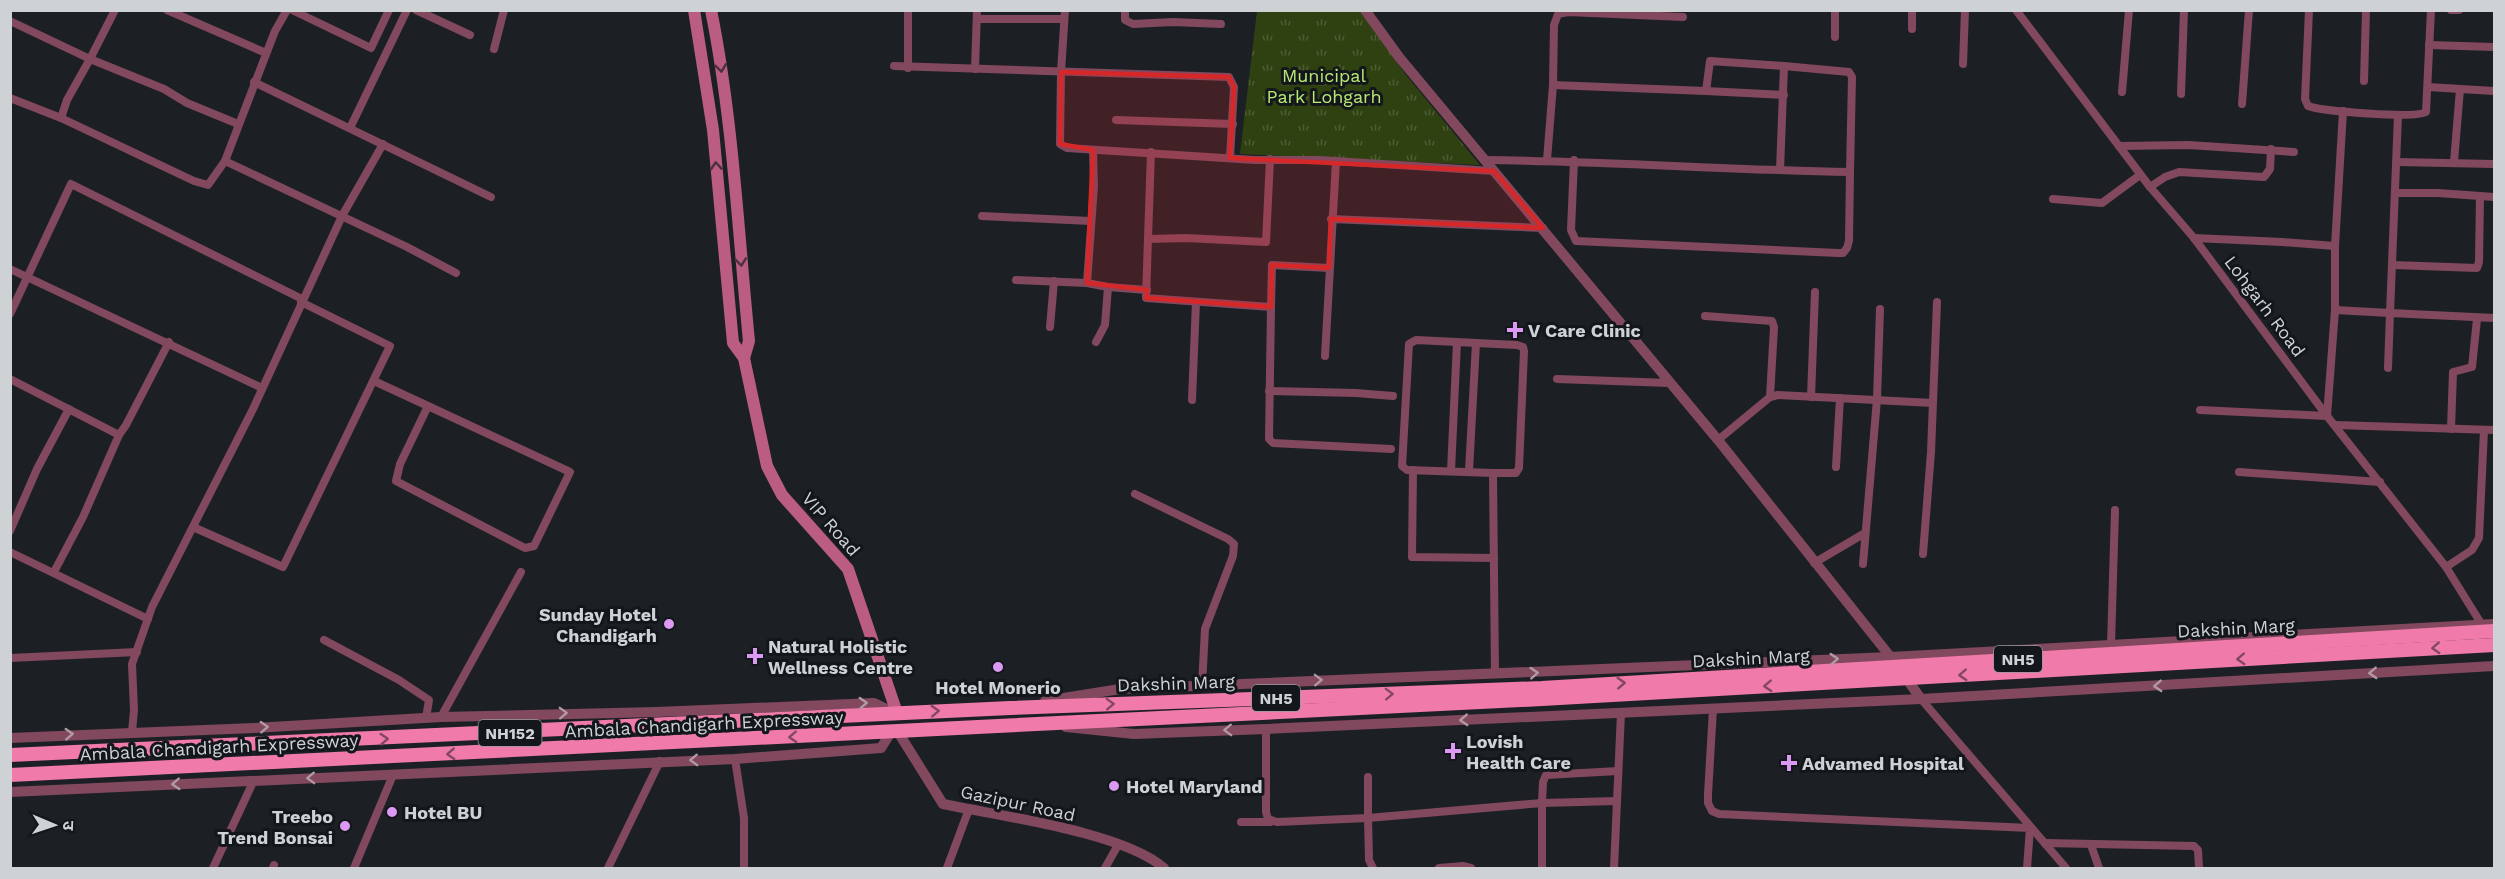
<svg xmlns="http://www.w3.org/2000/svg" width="2505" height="879" font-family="'Work Sans','Noto Sans Devanagari',sans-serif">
	<defs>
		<pattern id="grass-tufts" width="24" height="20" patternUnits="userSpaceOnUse" patternTransform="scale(1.5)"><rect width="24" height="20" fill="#2f4111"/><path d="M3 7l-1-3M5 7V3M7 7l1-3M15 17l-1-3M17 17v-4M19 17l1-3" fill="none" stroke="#4c5c33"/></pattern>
	</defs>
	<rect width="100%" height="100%" fill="#1c2025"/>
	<path fill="url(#grass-tufts)" d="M 1257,11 L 1361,11 L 1406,75 L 1480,165 L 1240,154 Z"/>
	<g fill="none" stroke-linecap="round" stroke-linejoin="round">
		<g stroke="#82485e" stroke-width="8">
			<path d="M 167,10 L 266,53"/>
			<path d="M 287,10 L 275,31 L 225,161 L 407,247 L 456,273"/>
			<path d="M 292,10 L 371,48 L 389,10"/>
			<path d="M 416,10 L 470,35"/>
			<path d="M 908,10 L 908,68"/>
			<path d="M 1065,10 L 1061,72 L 1060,144 L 1067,148 L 1255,160 L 1319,160 L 1494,171"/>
			<path d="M 1125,10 L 1125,20 L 1133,24 L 1173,22 L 1221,24"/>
			<path d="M 1912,10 L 1912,29"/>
			<path d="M 2016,10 L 2150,187 L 2194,238 L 2327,416 L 2446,567 L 2482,625"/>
			<path d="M 2309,10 L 2305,99 L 2308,106 C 2321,111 2415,119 2426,112 L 2431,10"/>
			<path d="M 2451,10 L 2459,10"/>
			<path d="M 977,19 L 1064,19"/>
			<path d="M 10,21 L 90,59 L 115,10"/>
			<path d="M 1835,37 L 1835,10"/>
			<path d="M 2429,45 L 2494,47"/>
			<path d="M 494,49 L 504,10"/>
			<path d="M 1963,64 L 1965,10"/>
			<path d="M 894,66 L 1229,77 L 1234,87 L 1230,158"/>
			<path d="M 975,69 L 977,10"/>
			<path d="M 2364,81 L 2366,10"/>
			<path d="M 254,82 L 491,197"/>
			<path d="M 1553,85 L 1706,91 L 1710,61 L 1784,66"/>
			<path d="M 2428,87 L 2494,91"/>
			<path d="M 1706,91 L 1784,95"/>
			<path d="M 2122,92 L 2129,10"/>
			<path d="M 2181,94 L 2184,10"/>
			<path d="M 10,98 L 61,118"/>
			<path d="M 2242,104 L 2249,10"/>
			<path d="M 1116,120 L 1233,124"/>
			<path d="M 350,128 L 407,10"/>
			<path d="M 2119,146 L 2188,145 L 2294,152"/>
			<path d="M 1270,159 L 1266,242 L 1186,238 L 1148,239 L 1146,298 L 1271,307 L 1269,439 L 1273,443 L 1391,449"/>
			<path d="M 1484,160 C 1606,161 1728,170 1850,172 L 1852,77 L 1849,72 L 1784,66 L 1780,170"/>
			<path d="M 1547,160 L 1553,85 L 1554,25 L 1558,14 L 1568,12 L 1683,17"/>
			<path d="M 1574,160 L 1571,230 L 1576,241 L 1838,253 L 1843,253 L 1847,248 L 1849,241 L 1850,172"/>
			<path d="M 225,161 L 208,185 L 194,181 L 61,118 L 67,100 L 90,59 L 164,89 L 187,103 L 238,124"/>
			<path d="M 2397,162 L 2494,164"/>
			<path d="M 2454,162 L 2460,89"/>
			<path d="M 2150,187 L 2165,177 L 2179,172 L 2264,177 L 2270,169 L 2271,149"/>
			<path d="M 2395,193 L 2438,193 L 2494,197"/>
			<path d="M 2053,199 L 2102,203 L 2140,175"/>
			<path d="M 982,216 L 1090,221"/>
			<path d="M 1331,219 L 1543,228"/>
			<path d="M 2194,238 L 2282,242 L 2335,246"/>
			<path d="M 1148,239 L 1151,152"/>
			<path d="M 2393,265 L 2477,268 L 2479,262 L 2480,196"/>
			<path d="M 10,269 L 262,388"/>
			<path d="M 1016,280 L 1087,283 L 1094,186 L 1093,150"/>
			<path d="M 1087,283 L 1108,287 L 1105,325 L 1096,342"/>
			<path d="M 1108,287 L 1147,290"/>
			<path d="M 1271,307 L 1272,265 L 1329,268"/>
			<path d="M 2335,310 L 2390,313 L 2398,115"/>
			<path d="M 10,314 L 71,184 L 302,299"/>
			<path d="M 1705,316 L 1772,321 L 1774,327 L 1770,397"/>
			<path d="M 1050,327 L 1054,281"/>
			<path d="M 1457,342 L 1416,340 L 1409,344 L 1402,466 L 1407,470 L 1493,473 L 1495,674"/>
			<path d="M 1325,356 L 1336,161"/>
			<path d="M 2388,368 L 2390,313 L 2494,318"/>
			<path d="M 10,379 L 119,435"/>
			<path d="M 1557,379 L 1669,383"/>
			<path d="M 374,381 L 428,406 L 400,464 L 396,481 L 525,548 L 534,546 L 570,472 L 428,406"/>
			<path d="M 1269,391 L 1356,393 L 1393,396"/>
			<path d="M 1811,397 L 1815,292"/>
			<path d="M 1192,400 L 1196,302"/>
			<path d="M 2200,410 L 2327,416 L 2335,310 L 2335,246 L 2343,111"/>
			<path d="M 2336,425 L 2494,430"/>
			<path d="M 2451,429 L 2453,372 L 2472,367 L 2477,319"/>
			<path d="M 1718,440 L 1770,397 L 1778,395 L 1933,403"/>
			<path d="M 1836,467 L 1840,398"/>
			<path d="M 1413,470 L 1412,557 L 1494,558"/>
			<path d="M 1451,471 L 1457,342 L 1476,343"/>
			<path d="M 1469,471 L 1476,343 L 1517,345 L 1523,347 L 1524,351 L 1519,468 L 1516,473 L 1493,473"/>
			<path d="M 2239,472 L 2380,482"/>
			<path d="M 1135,494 L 1228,539 L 1234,544 L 1233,556 L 1205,629 L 1202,685"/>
			<path d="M 193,527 L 283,567 L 390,346 L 301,302"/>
			<path d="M 10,531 L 37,469 L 69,409"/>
			<path d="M 10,552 L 148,619"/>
			<path d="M 1923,554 L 1931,452 L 1937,302"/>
			<path d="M 1814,563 L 1865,533"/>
			<path d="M 1863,564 L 1877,399 L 1880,309"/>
			<path d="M 2446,567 L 2472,550 L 2479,538 L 2484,430"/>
			<path d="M 54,572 L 83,517 L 119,435 L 126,425 L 169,342"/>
			<path d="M 324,640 L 399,680 L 429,700 L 426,718"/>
			<path d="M 2111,645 L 2115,510"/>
			<path d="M 10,658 L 137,652"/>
			<path d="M 1921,699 L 2066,868"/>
			<path d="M 1713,709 L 1708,794 L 1708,803 L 1712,811 L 1719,814 L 2030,828 L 2027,868"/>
			<path d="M 441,717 L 521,572"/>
			<path d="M 1266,729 L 1266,812 L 1268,819 L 1277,822 L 1368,818 L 1369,860 L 1373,868"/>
			<path d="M 132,732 L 134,710 L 132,664 L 152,607 L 253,409 L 342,216 L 383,144"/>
			<path d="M 735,759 L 744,818 L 744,868"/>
			<path d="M 1368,777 L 1368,818 L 1542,803 L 1542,868"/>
			<path d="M 1617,801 L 1542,803 L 1543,782 L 1546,775 L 1618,771"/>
			<path d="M 1241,822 L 1270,822"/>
			<path d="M 2045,843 L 2194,846 L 2198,850 L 2199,868"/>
			<path d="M 2091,845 L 2099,868"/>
			<path d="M 213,868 L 254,780"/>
			<path d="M 273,868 L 274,865"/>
			<path d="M 354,868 L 393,775"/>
			<path d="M 608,868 L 660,761"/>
			<path d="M 947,868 L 969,809"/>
			<path d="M 1105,868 L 1118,845"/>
			<path d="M 1439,868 L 1463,866 L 1471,868"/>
			<path d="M 1614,868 L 1621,713"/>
		</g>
		<g stroke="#82485e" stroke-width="10">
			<path d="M 1365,10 L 1399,57 L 1718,440 L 1893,660"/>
			<path d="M 1904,675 L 1921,699"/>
			<path d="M 1045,701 L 1120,689 L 1890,657 L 2494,624"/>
			<path d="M 1066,727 L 1134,734 L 1266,729 L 1921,699 L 2494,666"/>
			<path d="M 898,732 L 943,804 C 1000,816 1123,832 1164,868"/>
			<path d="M 10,738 L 254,728 L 441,717 L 657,712 L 874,703 L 895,713"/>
			<path d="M 10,792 L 735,759 L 881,748 L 891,732"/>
		</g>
		<g stroke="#ba5d81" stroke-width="12">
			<path d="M 694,10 L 713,130 L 733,343 L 744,358 L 767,466 L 782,495 L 848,569 L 897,713"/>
			<path d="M 711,10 C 733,119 738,231 749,341 L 744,358"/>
		</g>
		<g stroke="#f07aa9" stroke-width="14">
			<path d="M 10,755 L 1010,708 L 1542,688 L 2494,631"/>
			<path d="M 10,775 L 1542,699 L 2494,645"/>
		</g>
	</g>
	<defs><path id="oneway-chevron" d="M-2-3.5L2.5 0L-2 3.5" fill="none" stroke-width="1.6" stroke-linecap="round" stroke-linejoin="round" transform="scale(1.5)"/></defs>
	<g stroke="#4d303f">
		<use href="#oneway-chevron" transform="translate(721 68) rotate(83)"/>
		<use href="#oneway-chevron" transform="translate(716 166) rotate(-94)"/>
		<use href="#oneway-chevron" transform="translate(741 262) rotate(84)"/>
	</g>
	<g stroke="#824862">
		<use href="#oneway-chevron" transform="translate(2436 648) rotate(177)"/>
		<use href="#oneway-chevron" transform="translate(2241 659) rotate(177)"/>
		<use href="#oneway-chevron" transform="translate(1963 675) rotate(177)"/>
		<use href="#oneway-chevron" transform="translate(1621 683) rotate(-3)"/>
		<use href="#oneway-chevron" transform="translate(1768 686) rotate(177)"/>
		<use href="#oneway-chevron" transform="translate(1389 694) rotate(-2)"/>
		<use href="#oneway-chevron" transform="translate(1110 704) rotate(-2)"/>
		<use href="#oneway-chevron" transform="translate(935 711) rotate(-3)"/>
		<use href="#oneway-chevron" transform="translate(793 737) rotate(177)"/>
		<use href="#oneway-chevron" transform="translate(384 739) rotate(-3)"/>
		<use href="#oneway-chevron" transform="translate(451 754) rotate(177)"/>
	</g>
	<g stroke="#b09ba5">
		<use href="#oneway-chevron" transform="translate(1834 659) rotate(-3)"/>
		<use href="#oneway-chevron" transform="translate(1534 673) rotate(-3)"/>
		<use href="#oneway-chevron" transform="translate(2373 673) rotate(177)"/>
		<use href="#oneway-chevron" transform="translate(1318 680) rotate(-2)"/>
		<use href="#oneway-chevron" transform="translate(2158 686) rotate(177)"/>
		<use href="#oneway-chevron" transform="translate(863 703) rotate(-3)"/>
		<use href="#oneway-chevron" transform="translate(563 713) rotate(-2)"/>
		<use href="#oneway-chevron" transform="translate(1464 720) rotate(177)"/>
		<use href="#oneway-chevron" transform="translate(264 727) rotate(-3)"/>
		<use href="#oneway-chevron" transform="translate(1228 730) rotate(178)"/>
		<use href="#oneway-chevron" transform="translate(69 734) rotate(-3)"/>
		<use href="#oneway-chevron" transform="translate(694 760) rotate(178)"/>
		<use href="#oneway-chevron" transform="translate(311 778) rotate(178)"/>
		<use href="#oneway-chevron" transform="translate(176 784) rotate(177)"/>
	</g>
	<path fill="#d62828" fill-opacity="0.2" stroke="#d62828" stroke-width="4.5" stroke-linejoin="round" d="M 1061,72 L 1229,77 L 1234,87 L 1230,158 L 1494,171 L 1543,228 L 1331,219 L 1329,268 L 1272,265 L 1271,307 L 1146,298 L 1147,290 L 1087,283 L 1093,150 L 1060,144 Z"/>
	<g fill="#dc99f4" stroke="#13171b" stroke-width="2">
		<path d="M1512 321h6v6h6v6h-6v6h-6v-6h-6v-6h6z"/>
		<circle cx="669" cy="624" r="6"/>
		<path d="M752 647h6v6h6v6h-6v6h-6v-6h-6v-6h6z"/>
		<circle cx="998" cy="667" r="6"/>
		<path d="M1450 742h6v6h6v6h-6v6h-6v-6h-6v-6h6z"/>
		<path d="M1786 754h6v6h6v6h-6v6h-6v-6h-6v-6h6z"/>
		<circle cx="1114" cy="786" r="6"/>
		<circle cx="392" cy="812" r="6"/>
		<circle cx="345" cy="826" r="6"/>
	</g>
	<g text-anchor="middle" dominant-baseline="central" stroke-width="6" stroke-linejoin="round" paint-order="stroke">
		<g fill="#13171b" stroke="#979a9d" stroke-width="1.5">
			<rect x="1994" y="646" width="48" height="26" rx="4.5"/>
			<rect x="1252" y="685" width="48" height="26" rx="4.5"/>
			<rect x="478.5" y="720" width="63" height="26" rx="4.5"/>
		</g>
		<g font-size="16" font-weight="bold" fill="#cfd2d5">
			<text x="2018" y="659">NH5</text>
			<text x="1276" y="698">NH5</text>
			<text x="510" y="733">NH152</text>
		</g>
		<g font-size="18" fill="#b9e974" stroke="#13171b">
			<text x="1324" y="75">Municipal<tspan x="1324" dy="21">Park Lohgarh</tspan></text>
		</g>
		<g font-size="18" fill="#cfd2d5" stroke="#13171b">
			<text transform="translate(2265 306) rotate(53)">Lohgarh Road</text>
			<text transform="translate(831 524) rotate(49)">VIP Road</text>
			<text transform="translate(2236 628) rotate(-3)">Dakshin Marg</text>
			<text transform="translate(1751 658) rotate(-3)">Dakshin Marg</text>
			<text transform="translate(1176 683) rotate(-2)">Dakshin Marg</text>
			<text transform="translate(704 724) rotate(-3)">Ambala Chandigarh Expressway</text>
			<text transform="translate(219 747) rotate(-3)">Ambala Chandigarh Expressway</text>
			<text transform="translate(1018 803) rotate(12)">Gazipur Road</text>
		</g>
		<g font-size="18" font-weight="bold" fill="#cfd2d5" stroke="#13171b" text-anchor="start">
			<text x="1528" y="330">V Care Clinic</text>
			<text x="657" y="614" text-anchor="end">Sunday Hotel<tspan x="657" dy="21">Chandigarh</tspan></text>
			<text x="768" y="646">Natural Holistic<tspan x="768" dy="21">Wellness Centre</tspan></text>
			<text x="998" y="687" text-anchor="middle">Hotel Monerio</text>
			<text x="1466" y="741">Lovish<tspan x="1466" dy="21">Health Care</tspan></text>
			<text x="1802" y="763">Advamed Hospital</text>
			<text x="1126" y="786">Hotel Maryland</text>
			<text x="404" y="812">Hotel BU</text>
			<text x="333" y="816" text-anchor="end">Treebo<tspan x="333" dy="21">Trend Bonsai</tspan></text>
		</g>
	</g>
	<rect width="2505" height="879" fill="none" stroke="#cfd2d5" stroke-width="24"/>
	<g transform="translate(54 825) rotate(92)" stroke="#13171b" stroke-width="4.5" paint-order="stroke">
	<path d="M0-4.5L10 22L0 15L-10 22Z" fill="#cfd2d5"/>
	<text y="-9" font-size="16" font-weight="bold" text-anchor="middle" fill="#cfd2d5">उ</text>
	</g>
</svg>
